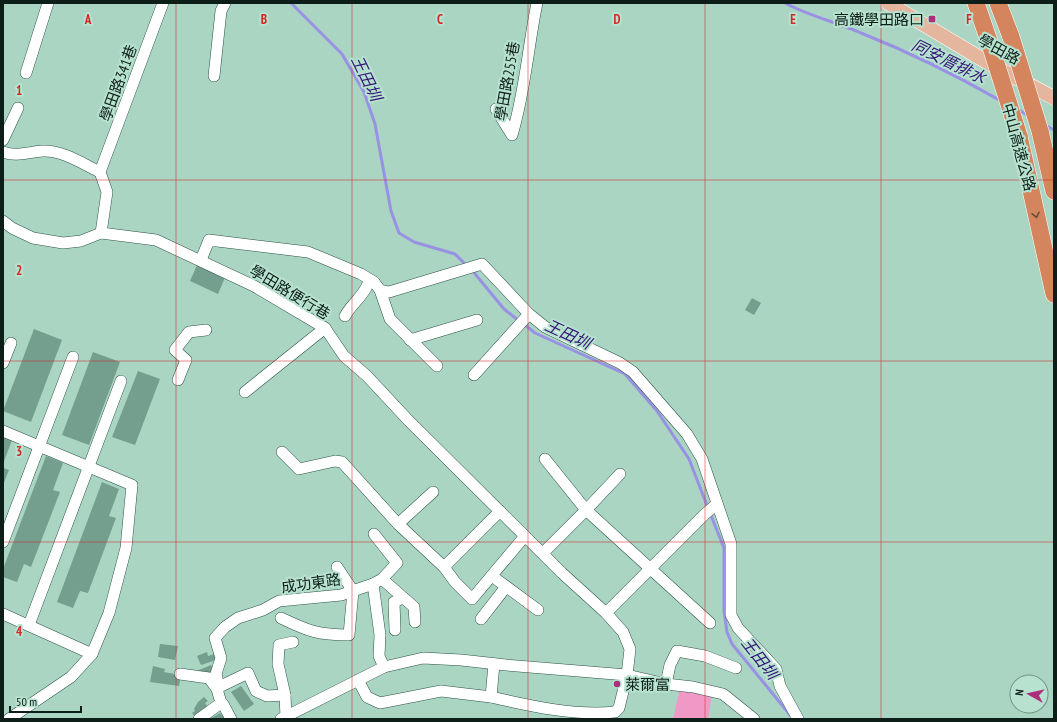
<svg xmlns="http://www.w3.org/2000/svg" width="1057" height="722" font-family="'PT Sans Narrow','Noto Sans TC',sans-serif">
	<rect width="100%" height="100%" fill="#aad5c3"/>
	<path fill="#f099c7" d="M 680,688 L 712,693 L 708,719 L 673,719 Z"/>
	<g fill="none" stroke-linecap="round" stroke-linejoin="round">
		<g stroke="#9991e4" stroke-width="3">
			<path d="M 291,3 L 342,54 L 364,92 L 375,124 L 391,211 L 399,233 L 414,242 L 455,254 L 467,266"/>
			<path d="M 785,3 C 809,16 836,22 861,33 C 909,52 956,75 1001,101"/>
			<path d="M 1017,109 L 1029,116"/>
			<path d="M 1045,125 L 1054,130"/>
			<path d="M 471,269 L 504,309 L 519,321"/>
			<path d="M 524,324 L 535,333 L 625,374 L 657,411 L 689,459 L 708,508"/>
			<path d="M 710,513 L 724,548 L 724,611 L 727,632 L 732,644 L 790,715"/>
		</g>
	</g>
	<g fill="#749e8d">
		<path d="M 198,263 L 226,275 L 218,294 L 190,281 Z"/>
		<path d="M 752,298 L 761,303 L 754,315 L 745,310 Z"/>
		<path d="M 34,329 L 62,340 L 31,422 L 3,411 Z"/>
		<path d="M 93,352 L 120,362 L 89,445 L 62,435 Z"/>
		<path d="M 138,371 L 160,379 L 135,445 L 112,437 Z"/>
		<path d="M 3,437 L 12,440 L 3,464 Z"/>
		<path d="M 46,456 L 63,463 L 53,490 L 60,492 L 31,567 L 24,564 L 17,582 L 3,577 L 3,569 Z"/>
		<path d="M 3,468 L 9,470 L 3,485 Z"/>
		<path d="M 102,482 L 119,489 L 109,516 L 116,518 L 88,593 L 80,591 L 73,608 L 57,602 Z"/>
		<path d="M 160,644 L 178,646 L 175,660 L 158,657 Z"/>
		<path d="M 207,652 L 208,656 L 217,653 L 219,659 L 201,665 L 197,656 Z"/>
		<path d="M 211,665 L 214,671 L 199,677 L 197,671 Z"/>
		<path d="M 153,666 L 165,669 L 164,672 L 181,675 L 179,686 L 150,682 Z"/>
		<path d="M 241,686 L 254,704 L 244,711 L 231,692 Z"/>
		<path d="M 204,697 L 208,701 L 205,703 L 210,710 L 197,719 L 192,713 L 195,711 L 194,709 L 198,702 Z"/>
		<path d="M 220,713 L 225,719 L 210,719 Z"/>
	</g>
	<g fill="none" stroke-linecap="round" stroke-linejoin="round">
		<defs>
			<g id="minor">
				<path d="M 26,73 L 48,3"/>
				<path d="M 214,76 L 221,11 L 225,3"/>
				<path d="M 496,109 L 512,135 C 525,92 528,47 537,3"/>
				<path d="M 3,140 L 18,108"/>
				<path d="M 3,152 C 17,157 28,152 43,151 C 62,150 83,164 100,172"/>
				<path d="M 3,221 L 12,228 L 33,238 L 63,243 L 81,241 L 101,233 L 156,240 L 254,286 L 325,328 L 344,356 L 367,376 L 408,420 L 562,573 L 606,613 L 623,632 L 630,649 L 627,675 L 619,708 L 615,712 C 574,716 531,706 491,697 L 494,664"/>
				<path d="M 101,233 L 107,192 L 100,172 L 163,3"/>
				<path d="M 201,260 L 209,240 L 308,252 L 361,274 L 374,282 L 380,290 L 389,292 L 482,264 L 529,314 L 545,327 L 620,363 L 633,372 L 687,434 L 702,459 L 731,544 L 731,615 L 738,628 L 776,669 L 780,686 L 798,719"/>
				<path d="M 380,290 L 390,319 L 437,366"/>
				<path d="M 345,316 C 352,303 362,298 368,284 L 374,282"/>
				<path d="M 410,340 L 477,320"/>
				<path d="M 3,363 L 11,343"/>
				<path d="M 474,375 L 529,314"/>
				<path d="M 178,380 L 186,360 L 175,350 L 189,332 L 206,330"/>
				<path d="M 245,392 L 325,328"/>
				<path d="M 3,431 L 132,485 L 126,548 L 109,613 L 92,654 L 71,677 L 9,719"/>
				<path d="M 282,452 L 299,469 L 335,461 L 342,462 L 398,524 L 444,567 L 500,511"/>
				<path d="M 545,459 L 586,510 L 620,474"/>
				<path d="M 398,524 L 433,492"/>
				<path d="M 3,542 L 73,357"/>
				<path d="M 543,553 L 586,510 L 710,623"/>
				<path d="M 444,567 L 455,582 L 472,599 L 525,536"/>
				<path d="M 492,576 L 538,610"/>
				<path d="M 382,579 L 414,607 L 415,622"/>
				<path d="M 373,584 L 382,579 L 397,563 L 374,534"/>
				<path d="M 606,613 L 705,514 L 717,504"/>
				<path d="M 3,614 L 92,654"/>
				<path d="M 281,618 C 308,631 318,635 349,635 L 353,591 L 337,567"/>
				<path d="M 481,619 L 506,587"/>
				<path d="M 29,625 L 121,381"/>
				<path d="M 395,630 L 394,602 L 403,598"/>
				<path d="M 180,674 L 209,678 L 217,689"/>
				<path d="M 358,680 L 367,697 L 380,703 L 441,691 L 491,697"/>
				<path d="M 666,684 L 670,665 L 677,651 L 705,656 L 736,668"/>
				<path d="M 219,687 L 248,673 L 256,691 L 267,696 L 285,695"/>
				<path d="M 221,703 L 223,704 L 231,719"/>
				<path d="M 286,717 L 285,695 L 278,664 L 279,645 L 293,642"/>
				<path d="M 199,719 L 221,703 L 217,689 L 219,687 L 216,674 L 221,658 L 215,638 L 225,627 L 238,618 L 263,610 L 279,601 L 341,595 L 373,584 L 380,635 L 379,656 L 384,667"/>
				<path d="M 281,719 L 384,667 L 423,658 L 461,660 L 506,665 L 627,675 L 666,684 L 693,687 L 723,694 L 754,719"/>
			</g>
			<path id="major" d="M 888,3 L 990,64 L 1054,98"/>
			<g id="highway">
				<path d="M 976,3 L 990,44"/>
				<path d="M 998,3 L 1011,37"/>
				<path d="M 1040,131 L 1054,191"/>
				<path d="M 1019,136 L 1054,294"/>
			</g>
		</defs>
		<use href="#minor" stroke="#2c5345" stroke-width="12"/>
		<use href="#major" stroke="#fff" stroke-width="15"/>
		<use href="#highway" stroke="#fff" stroke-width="18"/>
		<use href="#minor" stroke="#fff" stroke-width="11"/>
		<use href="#major" stroke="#e5b69e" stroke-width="14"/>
		<use href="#highway" stroke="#d4855d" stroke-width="17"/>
		<defs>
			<g id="highway-bridge">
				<path d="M 1011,37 L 1040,131"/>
				<path d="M 990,44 L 1019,136"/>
			</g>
		</defs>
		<use href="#highway-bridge" stroke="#fff" stroke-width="18" stroke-linecap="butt"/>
		<use href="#highway-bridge" stroke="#d4855d" stroke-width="17"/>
	</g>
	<defs><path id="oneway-chevron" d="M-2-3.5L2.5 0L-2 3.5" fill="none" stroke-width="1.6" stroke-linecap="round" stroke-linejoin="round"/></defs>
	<use stroke="#674c36" href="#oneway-chevron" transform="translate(1036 215) rotate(77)"/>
	<path fill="none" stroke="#d62828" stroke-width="1" stroke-opacity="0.55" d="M 176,3 L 176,719M 352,3 L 352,719M 528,3 L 528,719M 705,3 L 705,719M 881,3 L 881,719M 3,180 L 1054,180M 3,361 L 1054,361M 3,542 L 1054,542"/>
	<g fill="#ad2e7c" stroke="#b7e2d0" stroke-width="1.5">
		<rect x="928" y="15" width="8" height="8" rx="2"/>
		<circle cx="617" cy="684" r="4"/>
	</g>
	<g text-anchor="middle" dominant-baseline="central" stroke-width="4" stroke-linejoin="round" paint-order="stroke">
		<g font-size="15" fill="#0d1d17" stroke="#b7e2d0" text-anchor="end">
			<text x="924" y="19">高鐵學田路口</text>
			<text x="625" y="684" text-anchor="start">萊爾富</text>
		</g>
		<g font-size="15" fill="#0d1d17" stroke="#b7e2d0">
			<text transform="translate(999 49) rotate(29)">學田路</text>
			<text transform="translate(507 81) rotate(-80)">學田路255巷</text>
			<text transform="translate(118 83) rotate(-70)">學田路341巷</text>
			<text transform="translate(1019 147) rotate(75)">中山高速公路</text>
			<text transform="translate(290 292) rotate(31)">學田路便行巷</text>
			<text transform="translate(311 583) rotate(-8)">成功東路</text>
		</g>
		<g font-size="16" font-style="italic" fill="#321576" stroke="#b7e2d0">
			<text transform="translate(949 61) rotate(26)">同安厝排水</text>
			<text transform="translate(367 78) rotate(64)">王田圳</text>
			<text transform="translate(568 334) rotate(25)">王田圳</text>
			<text transform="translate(760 658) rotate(52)">王田圳</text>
		</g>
	</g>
	<g font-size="13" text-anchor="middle" font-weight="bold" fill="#d62828" stroke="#b7e2d0" stroke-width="4" stroke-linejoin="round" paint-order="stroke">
		<text x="88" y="24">A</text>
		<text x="264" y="24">B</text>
		<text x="440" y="24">C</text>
		<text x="617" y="24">D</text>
		<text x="793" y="24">E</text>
		<text x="969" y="24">F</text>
		<text x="19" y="95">1</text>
		<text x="19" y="275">2</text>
		<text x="19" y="456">3</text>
		<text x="19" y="636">4</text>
	</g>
	<rect width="1057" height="722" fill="none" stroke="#0d1d17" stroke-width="8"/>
	<g transform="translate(1029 694) rotate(278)"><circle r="19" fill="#b7e2d0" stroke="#739386"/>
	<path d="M0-3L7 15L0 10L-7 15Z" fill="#ad2e7c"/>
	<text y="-6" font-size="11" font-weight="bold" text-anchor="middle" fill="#0d1d17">N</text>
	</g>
	<path d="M10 706v6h71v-6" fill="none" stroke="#0d1d17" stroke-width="2"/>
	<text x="16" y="706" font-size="12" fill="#0d1d17" stroke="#b7e2d0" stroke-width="3" paint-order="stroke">50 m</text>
</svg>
